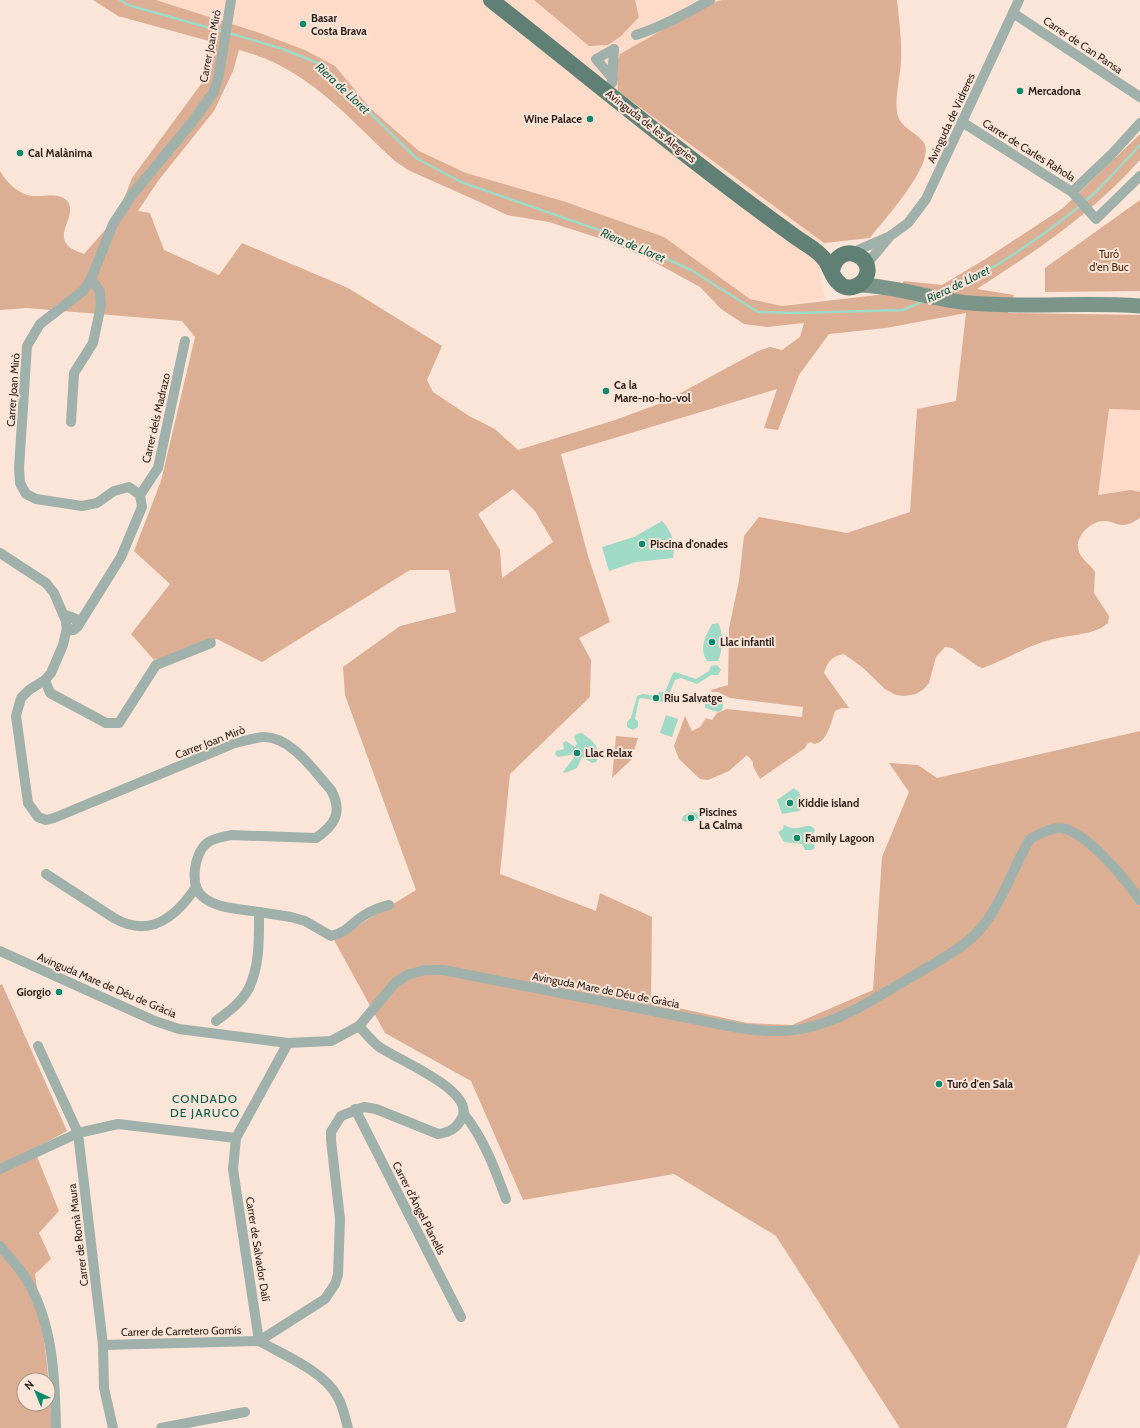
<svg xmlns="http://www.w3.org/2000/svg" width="1140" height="1428" font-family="Cabin,sans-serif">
	<rect width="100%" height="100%" fill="#fbe5d9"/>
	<g fill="#fddbc8">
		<path d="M 156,0 L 534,0 L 589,46 L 608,45 L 639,17 L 635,0 L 722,0 L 708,4 L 620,54 L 618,91 L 824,243 L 820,271 L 825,299 L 782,306 L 750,299 L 664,237 L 566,202 L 466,173 L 419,151 L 371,109 L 335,66 L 305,50 L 257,32 Z"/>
		<path d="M 1109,409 L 1140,410 L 1140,492 L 1131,490 L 1098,495 Z"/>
	</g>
	<g fill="#dcae94" fill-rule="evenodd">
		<path d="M 93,0 L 156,0 L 257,32 L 305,50 L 335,66 L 371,109 L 419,151 L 466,173 L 566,202 L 664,237 L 750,299 L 782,306 L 895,293 L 904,281 L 942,285 L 987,258 L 1063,208 L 1140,134 L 1140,160 C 1093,213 1036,251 977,289 L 1014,295 L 1008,313 L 1140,315 L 1140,410 L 1109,409 L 1098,495 L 1131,490 L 1140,492 L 1140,518 C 1135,521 1129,525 1123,525 C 1117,525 1111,521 1105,521 C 1091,520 1073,538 1079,552 C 1082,560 1091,565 1095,572 L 1094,593 L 1109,616 L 1108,623 C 1094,635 1075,634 1058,638 C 1031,643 1008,659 983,668 L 979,667 L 952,648 L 945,647 L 936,657 L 929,683 L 924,689 L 916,694 L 904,696 L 896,695 L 885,689 L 862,667 L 844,654 C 832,656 827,662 824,673 L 849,708 L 842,708 L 835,711 C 831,722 828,742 814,744 L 811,742 L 807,744 L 805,748 L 760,779 L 753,766 L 753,762 L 747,755 L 729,771 L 708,780 L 700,779 L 679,759 L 674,746 L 685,716 L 692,731 L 700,727 L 706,718 L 712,720 L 717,713 L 727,709 L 802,717 L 803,707 L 730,698 L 718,692 L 712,692 L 711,690 L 728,685 L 729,628 L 739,581 L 744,536 L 759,517 L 847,533 L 910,512 L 917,409 L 956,401 L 966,313 L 886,328 L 829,334 L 799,375 L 778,430 L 764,428 L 777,389 L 561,454 L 588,556 L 610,622 L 579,638 L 591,660 L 590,697 L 510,774 L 500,874 L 596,911 L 600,893 L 652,917 L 651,1002 L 747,1023 L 792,1025 L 873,990 L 882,857 L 909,792 L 889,763 L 918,765 L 937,778 L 1140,731 L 1140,1253 L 1066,1428 L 900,1428 L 776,1236 L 674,1174 L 523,1200 L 471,1081 L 385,1033 L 334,940 L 416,890 L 345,695 L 343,667 L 400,626 L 456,612 L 449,570 L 410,570 L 262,662 L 217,639 L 154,660 L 131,634 L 170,584 L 134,551 L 161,481 L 195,337 L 182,321 L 27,308 L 0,310 L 0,171 C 6,181 15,191 27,195 C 40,199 59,190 68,202 C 79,218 43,242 84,254 L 106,229 L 120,209 L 132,178 L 204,80 L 209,41 L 118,16 ZM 239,50 C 307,67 346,116 395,161 L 408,170 L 484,204 L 507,215 L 549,222 L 605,240 L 647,258 L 700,287 L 721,309 L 744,324 L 767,327 L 804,323 L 800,337 L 782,350 L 770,347 L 758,351 L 664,402 L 615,420 L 518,450 L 495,429 L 469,416 L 433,392 L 427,380 L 442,346 L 348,288 L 242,243 L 219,275 L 164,250 L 150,213 L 138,211 L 158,181 L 214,111 L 233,71 ZM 513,489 L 535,511 L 553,542 L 502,578 L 500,550 L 478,514 Z"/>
		<path d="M 534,0 L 635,0 L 639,17 L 621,36 L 608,45 L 589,46 Z"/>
		<path d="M 722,0 L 897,0 C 899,20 902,40 901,61 C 900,78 895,95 897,112 C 899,128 916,131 924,143 C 936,164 883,221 870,238 L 824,243 L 618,91 L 616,66 L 620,54 L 708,4 Z"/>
		<path d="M 1140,200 L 1140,291 L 1045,292 L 1045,268 Z"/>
		<path d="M 616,736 L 638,738 L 631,760 L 612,778 Z"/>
		<path d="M 2,984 L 67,1131 L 34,1149 L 59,1211 L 39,1233 L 51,1259 L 35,1274 L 47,1364 L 52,1428 L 0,1428 L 0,985 ZM 24,1380 L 48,1380 L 48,1404 L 24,1404 Z"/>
	</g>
	<g fill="#9fdac6">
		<path d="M 662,521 C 672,531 676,544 673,558 L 636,562 L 609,571 L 602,547 L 634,537 Z"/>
		<path d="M 718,623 C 724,633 723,651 718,661 L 707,661 C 699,648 705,637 712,624 Z"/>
		<path d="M 717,665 L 721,670 L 718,675 L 711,675 L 697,684 L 681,678 L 675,680 L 666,701 L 663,702 L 642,698 L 639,699 L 635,719 L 638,721 L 638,727 L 633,730 L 627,727 L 627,722 L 631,718 L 637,696 L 643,694 L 657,696 L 659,692 L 665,692 L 672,675 L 675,672 L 696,679 L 709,671 L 711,666 Z"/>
		<path d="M 715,694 L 724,697 L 722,710 L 718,712 L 705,708 L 705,697 Z"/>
		<path d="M 666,715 L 678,719 L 672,737 L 660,733 Z"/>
		<path d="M 581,733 C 592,739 603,749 596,762 L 592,763 L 582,757 L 577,768 L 565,773 L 563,772 L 575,756 L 575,754 L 558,757 L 555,754 L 556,751 L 564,749 L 563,743 L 566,741 L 575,747 L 577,744 L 574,737 L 577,734 Z"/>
		<path d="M 794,788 L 799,792 L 804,806 L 799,811 L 782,814 L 777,800 Z"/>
		<path d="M 691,812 L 698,813 L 699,819 L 685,822 L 682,820 L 683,816 Z"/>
		<path d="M 784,825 C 787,826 790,828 794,828 C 802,829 810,821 815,830 L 812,836 L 815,848 L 812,850 L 805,850 L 802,844 L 784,842 L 778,832 L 783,829 Z"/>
	</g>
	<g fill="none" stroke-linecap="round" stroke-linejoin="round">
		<g stroke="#9fdac6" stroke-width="2.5">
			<path d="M 120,0 L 128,5 L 224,32"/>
			<path d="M 229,33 L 283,49 L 320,64 L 416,158 L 461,182 L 616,236 L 691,270 L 758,312 L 797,313 L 903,310 L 924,301"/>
			<path d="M 1084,202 L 1096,192 L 1140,145"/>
			<path d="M 943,293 C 993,271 1037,240 1080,206"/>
		</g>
		<g stroke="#9fb1aa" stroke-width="10">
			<path d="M 1013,13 L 1140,97"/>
			<path d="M 636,35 C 662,27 686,13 710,0"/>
			<path d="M 613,79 L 596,59 L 614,49"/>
			<path d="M 612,83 L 614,49"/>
			<path d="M 962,122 L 1072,192 L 1096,219 L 1140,176"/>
			<path d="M 1072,192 L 1111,155 L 1140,123"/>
			<path d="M 851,253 L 888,237"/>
			<path d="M 866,265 L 890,236 L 908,223 L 926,199 L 1019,0"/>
			<path d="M 71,422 L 74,373 L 93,343 L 101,305 L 100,291 L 91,279"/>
			<path d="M 140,495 L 158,468 L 185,341"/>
			<path d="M 0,553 L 46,583 L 54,593 L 63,614"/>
			<path d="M 66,621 L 63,614 L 76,619 L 78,626 L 74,630 L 70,630 L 66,625 L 67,619 L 72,617"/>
			<path d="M 78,626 L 121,557 L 142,507 L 140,495 L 129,487 L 114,491 L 97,503 L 82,506 L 36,499 L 26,494 L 20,483 L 19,468 L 27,346 L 40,324 L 83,291 L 91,279 L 113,224 L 132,195 L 193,121 L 213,93 L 219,75 L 231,0"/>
			<path d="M 67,628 L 63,645 L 51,673 L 45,680 L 29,690 L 21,698 L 16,716 L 28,803 L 38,817 L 46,820 L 54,818 L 235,743 C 244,741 254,738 263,737 C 291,736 314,771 331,790 C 343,812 335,825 316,838 L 231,835 C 223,837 214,838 207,843 C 194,854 189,886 203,897 C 217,909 242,909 259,912 C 259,937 260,965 249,988 C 242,1002 228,1012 216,1021"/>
			<path d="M 45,680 L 50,693 L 106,723 L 119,723 L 156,665 L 211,643"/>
			<path d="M 46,874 L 114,918 C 150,939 176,917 196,887"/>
			<path d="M 259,912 L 291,917 L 305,921 L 331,936 C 348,932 350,924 363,916 C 371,911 380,907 389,905"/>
			<path d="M 0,951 L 155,1021 L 179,1029 L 288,1043 L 331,1041 L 359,1026 L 395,983 L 407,975 L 425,970 L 443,970 L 739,1028 C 760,1031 785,1033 806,1028 C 846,1019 880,995 915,975 C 939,960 969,946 986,922 C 1004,897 1014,866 1030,839 C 1038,835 1049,828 1059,828 C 1084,828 1126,880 1140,900"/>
			<path d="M 38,1046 L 78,1133 L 103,1345 L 104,1388 L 113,1428"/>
			<path d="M 355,1109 L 461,1317"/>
			<path d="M 464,1114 C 484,1139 495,1169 506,1199"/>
			<path d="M 0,1169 L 78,1133 L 118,1124 L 236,1138"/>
			<path d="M 0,1246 C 8,1256 18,1266 25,1277 C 53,1321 55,1377 56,1428"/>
			<path d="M 259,1341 L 325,1299 L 335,1284 L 338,1275 L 340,1219 L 331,1140 L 331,1132 L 341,1116 L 364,1107 L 376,1109 L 438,1134 C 450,1132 456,1129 462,1118 C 476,1090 395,1059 378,1046 C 371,1040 365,1033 359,1026"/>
			<path d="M 259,1341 L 233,1169 L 236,1138 L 288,1043"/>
			<path d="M 259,1341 C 282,1354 325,1372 337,1396 C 343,1405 345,1418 348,1428"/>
			<path d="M 103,1345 L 259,1341"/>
			<path d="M 161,1428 L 245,1412"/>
		</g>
		<path stroke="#7b958b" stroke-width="15" d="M 859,285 C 898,286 932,300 970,303 C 1026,308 1083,302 1140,306"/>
		<path stroke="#608075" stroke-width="16" d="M 491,0 C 593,80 692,163 797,238 C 807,245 818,250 825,260 C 830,267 833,279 839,283 C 842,287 848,288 853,287 C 858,286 862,283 865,279 C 878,256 838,239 832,271"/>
	</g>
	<g fill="#088a6e" stroke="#fbe5d9" stroke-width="1.5">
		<circle cx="303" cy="24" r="4"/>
		<circle cx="1020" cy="91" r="4"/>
		<circle cx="590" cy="119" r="4"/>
		<circle cx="20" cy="153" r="4"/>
		<circle cx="606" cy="391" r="4"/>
		<circle cx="642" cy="544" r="4"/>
		<circle cx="712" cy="642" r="4"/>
		<circle cx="656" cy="698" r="4"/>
		<circle cx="577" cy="753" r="4"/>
		<circle cx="790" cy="803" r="4"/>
		<circle cx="691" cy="818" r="4"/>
		<circle cx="797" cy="838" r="4"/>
		<circle cx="59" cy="992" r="4"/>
		<circle cx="939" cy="1084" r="4"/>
	</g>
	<g text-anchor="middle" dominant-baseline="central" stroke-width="4" stroke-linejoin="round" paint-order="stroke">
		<g font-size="11" font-weight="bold" fill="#2b1e17" stroke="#fbe5d9" text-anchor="start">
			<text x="311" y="18">Basar<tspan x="311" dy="13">Costa Brava</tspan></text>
			<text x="1028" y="91">Mercadona</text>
			<text x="582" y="119" text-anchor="end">Wine Palace</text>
			<text x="28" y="153">Cal Malànima</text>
			<text x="614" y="385">Ca la<tspan x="614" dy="13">Mare-no-ho-vol</tspan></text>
			<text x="650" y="544">Piscina d'onades</text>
			<text x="720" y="642">Llac infantil</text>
			<text x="664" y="698">Riu Salvatge</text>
			<text x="585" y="753">Llac Relax</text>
			<text x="798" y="803">Kiddie island</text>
			<text x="699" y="812">Piscines<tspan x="699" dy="13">La Calma</tspan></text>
			<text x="805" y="838">Family Lagoon</text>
			<text x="51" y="992" text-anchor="end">Giorgio</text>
			<text x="947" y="1084">Turó d'en Sala</text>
		</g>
		<g font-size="11" fill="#2b1e17" stroke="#fbe5d9">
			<text transform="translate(1083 45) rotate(34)">Carrer de Can Pansa</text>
			<text transform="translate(210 46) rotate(-79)">Carrer Joan Mirò</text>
			<text transform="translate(951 118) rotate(-65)">Avinguda de Vidreres</text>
			<text transform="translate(651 126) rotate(38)">Avinguda de les Alegries</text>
			<text transform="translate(1029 150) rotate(32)">Carrer de Carles Rahola</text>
			<text transform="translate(13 390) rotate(-86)">Carrer Joan Mirò</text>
			<text transform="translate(156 418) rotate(-77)">Carrer dels Madrazo</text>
			<text transform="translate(210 742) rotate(-21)">Carrer Joan Mirò</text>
			<text transform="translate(107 985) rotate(23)">Avinguda Mare de Déu de Gràcia</text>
			<text transform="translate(606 990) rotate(11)">Avinguda Mare de Déu de Gràcia</text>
			<text transform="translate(419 1208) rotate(63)">Carrer d'Àngel Planells</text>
			<text transform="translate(78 1235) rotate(-97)">Carrer de Romà Maura</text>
			<text transform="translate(258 1249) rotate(81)">Carrer de Salvador Dalí</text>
			<text transform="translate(181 1331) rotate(-1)">Carrer de Carretero Gomís</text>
		</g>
		<g font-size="11" fill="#4f2404" stroke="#fbe5d9">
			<text x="1109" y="254">Turó<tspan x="1109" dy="13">d'en Buc</tspan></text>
		</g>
		<g font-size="12" font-style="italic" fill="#0d5a48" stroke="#fbe5d9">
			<text transform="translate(343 88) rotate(43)">Riera de Lloret</text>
			<text transform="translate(633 245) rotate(23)">Riera de Lloret</text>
			<text transform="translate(958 284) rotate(-26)">Riera de Lloret</text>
		</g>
		<g font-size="12" letter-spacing="1" fill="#055b48" stroke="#fbe5d9">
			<text x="205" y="1098">CONDADO<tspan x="205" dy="14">DE JARUCO</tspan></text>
		</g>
	</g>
	<g transform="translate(36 1392) rotate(316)"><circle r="19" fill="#fbe5d9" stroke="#a8958b"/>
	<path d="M0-3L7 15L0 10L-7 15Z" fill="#088a6e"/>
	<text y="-6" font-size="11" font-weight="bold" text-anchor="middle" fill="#2b1e17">N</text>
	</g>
</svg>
